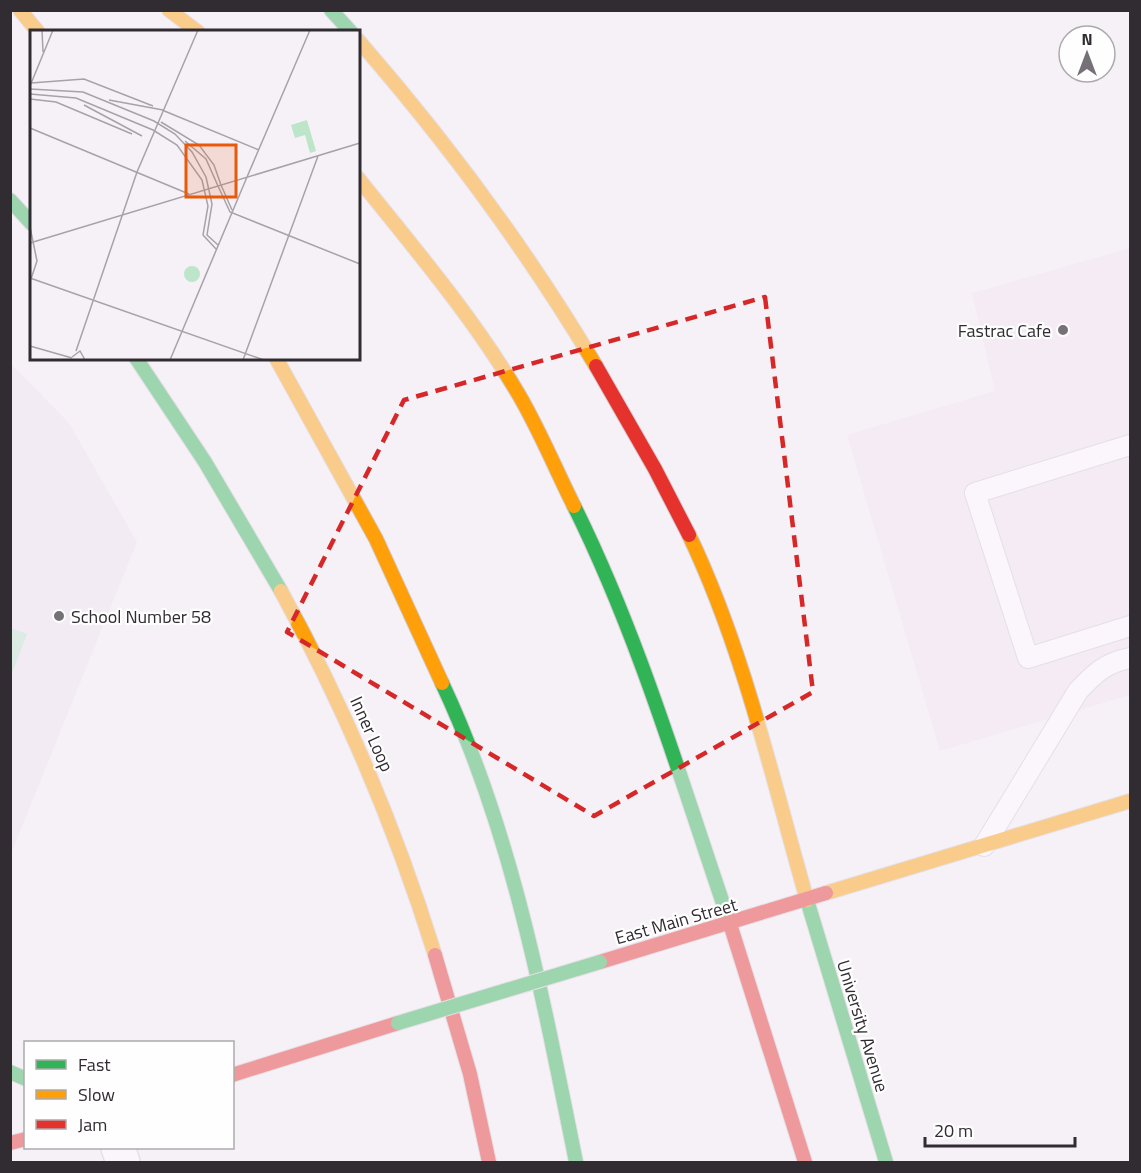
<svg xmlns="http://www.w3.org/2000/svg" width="1141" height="1173" font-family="'Titillium Web',sans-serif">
	<rect width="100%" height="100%" fill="#f6f1f7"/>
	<path fill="#f1e4ef" d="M 1130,248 L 1130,695 L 940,751 L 847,435 L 995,391 L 972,293 Z"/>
	<path fill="#ede4f0" d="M 11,364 L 69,423 L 137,542 L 11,854 Z"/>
	<path fill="#bce5ca" d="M 11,628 L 27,634 L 11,676 Z"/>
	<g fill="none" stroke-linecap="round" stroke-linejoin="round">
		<defs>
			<g id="lane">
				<path d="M 1130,445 L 975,493 L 1028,658 L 1130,626"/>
				<path d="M 984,846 L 1078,691 C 1095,673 1105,663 1130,658"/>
			</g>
			<path id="street" d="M 118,1148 L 123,1162"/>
			<g id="fast">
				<path d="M 331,10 L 351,32"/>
				<path d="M 10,200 L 32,224"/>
				<path d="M 136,358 L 205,462 L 281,591"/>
				<path d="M 574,506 C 640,639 682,784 730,924"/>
				<path d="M 442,683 C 513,834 543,999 576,1162"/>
				<path d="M 807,900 L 886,1162"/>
				<path d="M 10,1072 L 26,1079"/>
			</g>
			<g id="slow">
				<path d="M 20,10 L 38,32"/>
				<path d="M 169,10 L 198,32"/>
				<path d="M 358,40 C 447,142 527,250 596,366"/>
				<path d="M 358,178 C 414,248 474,318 519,395 C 540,431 556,470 574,506"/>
				<path d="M 276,358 L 376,539 L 442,683"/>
				<path d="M 689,535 C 744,650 772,778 807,900"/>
				<path d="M 281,591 C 346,710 395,826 435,955"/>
				<path d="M 826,893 L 1130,801"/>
			</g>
			<g id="jam">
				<path d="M 596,366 L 655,469 L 689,535"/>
				<path d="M 730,924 L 805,1162"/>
				<path d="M 435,955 L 470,1074 L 489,1162"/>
				<path d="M 600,962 L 826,893"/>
				<path d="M 232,1075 L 398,1023"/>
				<path d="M 10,1143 L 26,1139"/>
			</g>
		</defs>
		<use href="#lane" stroke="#d0ccd1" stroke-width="22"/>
		<use href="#street" stroke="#d0ccd1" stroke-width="36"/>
		<use href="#fast" stroke="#d0ccd1" stroke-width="16"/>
		<use href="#slow" stroke="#d0ccd1" stroke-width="16"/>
		<use href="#jam" stroke="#d0ccd1" stroke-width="16"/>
		<use href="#lane" stroke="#fefdfe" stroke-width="20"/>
		<use href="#street" stroke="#fefdfe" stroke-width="33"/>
		<use href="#fast" stroke="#30b455" stroke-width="14"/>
		<use href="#slow" stroke="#ff9f0a" stroke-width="14"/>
		<use href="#jam" stroke="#e5322d" stroke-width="14"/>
		<defs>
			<path id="fast-bridge" d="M 398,1023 L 600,962"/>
		</defs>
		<use href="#fast-bridge" stroke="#d0ccd1" stroke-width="16" stroke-linecap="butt"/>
		<use href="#fast-bridge" stroke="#30b455" stroke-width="14"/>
	</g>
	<path d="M0 0H1141V1173H0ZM 765,297 L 813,692 L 594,816 L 287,632 L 404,400 Z" fill="#f6f1f7" fill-opacity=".55" fill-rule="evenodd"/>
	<path fill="none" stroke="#d62828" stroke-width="4.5" stroke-dasharray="12 8" stroke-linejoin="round" d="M 765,297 L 813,692 L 594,816 L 287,632 L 404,400 Z"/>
	<g fill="#757176" stroke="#fefefe" stroke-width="2">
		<circle cx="1063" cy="330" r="6"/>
		<circle cx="59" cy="616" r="6"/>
	</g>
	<g text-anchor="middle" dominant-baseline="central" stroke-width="4.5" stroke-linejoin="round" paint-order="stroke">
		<g font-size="18" fill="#302c31" stroke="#fefefe" text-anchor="end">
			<text x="1051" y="330">Fastrac Cafe</text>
			<text x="71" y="616" text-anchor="start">School Number 58</text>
		</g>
		<g font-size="18" fill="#302c31" stroke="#fefefe">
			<text transform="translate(372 734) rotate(66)">Inner Loop</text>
			<text transform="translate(676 921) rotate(-16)">East Main Street</text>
			<text transform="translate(863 1026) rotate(73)">University Avenue</text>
		</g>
	</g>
	<g transform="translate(30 30)">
		<rect width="330" height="330" fill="#f6f1f7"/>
		<path d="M 277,90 L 286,121 L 280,123 L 275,105 L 265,108 L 261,95 ZM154 244a8 8 0 1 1 16 0a8 8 0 1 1-16 0Z" fill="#bce5ca"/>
		<path fill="none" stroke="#a7a2a8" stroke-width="1.5" d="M 12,0 L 13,22M 1,53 L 54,49 L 123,76M 0,56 L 23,0M 0,59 L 53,62 L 124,91 L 145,104 L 162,122 L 176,147 L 182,174 L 177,205 L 188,215M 0,64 L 46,68 L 123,100 L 147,115 L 172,150 L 178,176 L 173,205 L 186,219M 0,69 L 26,72 L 102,104M 79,70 L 133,80M 54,75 L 112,106M 132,80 L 229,120M 131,92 L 169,115 L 184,135 L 191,155M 0,98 L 159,164M 155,111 L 176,129 L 188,156M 217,147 L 280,0M 191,155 L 202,180M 188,156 L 200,182 L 330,234M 0,197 L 7,231 L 1,249M 0,213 L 330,113M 0,248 L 234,330M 0,316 L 42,328M 46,321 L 107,142 L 168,0M 42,327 L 50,321 L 55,330M 57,330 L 101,330M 140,330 L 217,147M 213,330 L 288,126"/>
		<path fill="#e8590c" fill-opacity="0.15" stroke="#e8590c" stroke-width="3" d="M 156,115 L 206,115 L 206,167 L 156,167 Z"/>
		<rect width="330" height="330" fill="none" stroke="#302c31" stroke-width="3"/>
	</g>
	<rect width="1141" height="1173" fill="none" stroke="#302c31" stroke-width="24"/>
	<rect x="24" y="1041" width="210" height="108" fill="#fefefe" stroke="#acaaac" stroke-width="1.5"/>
	<rect x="36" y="1060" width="30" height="9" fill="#30b455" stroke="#acaaac" stroke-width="1.5"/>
	<text x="78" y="1071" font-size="18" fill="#302c31">Fast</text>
	<rect x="36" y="1090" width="30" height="9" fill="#ff9f0a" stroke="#acaaac" stroke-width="1.5"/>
	<text x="78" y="1101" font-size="18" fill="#302c31">Slow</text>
	<rect x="36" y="1120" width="30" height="9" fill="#e5322d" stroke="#acaaac" stroke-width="1.5"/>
	<text x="78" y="1131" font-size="18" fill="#302c31">Jam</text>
	<g transform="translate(1087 54)"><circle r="28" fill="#fefefe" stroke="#acaaac" stroke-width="1.5"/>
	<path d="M0-4.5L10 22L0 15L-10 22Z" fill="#757176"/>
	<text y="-9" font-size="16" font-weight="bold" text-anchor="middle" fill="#302c31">N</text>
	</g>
	<path d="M925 1137v9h150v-9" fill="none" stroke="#302c31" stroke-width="3"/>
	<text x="934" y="1137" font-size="18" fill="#302c31" stroke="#fefefe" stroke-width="4.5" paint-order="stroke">20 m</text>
</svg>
